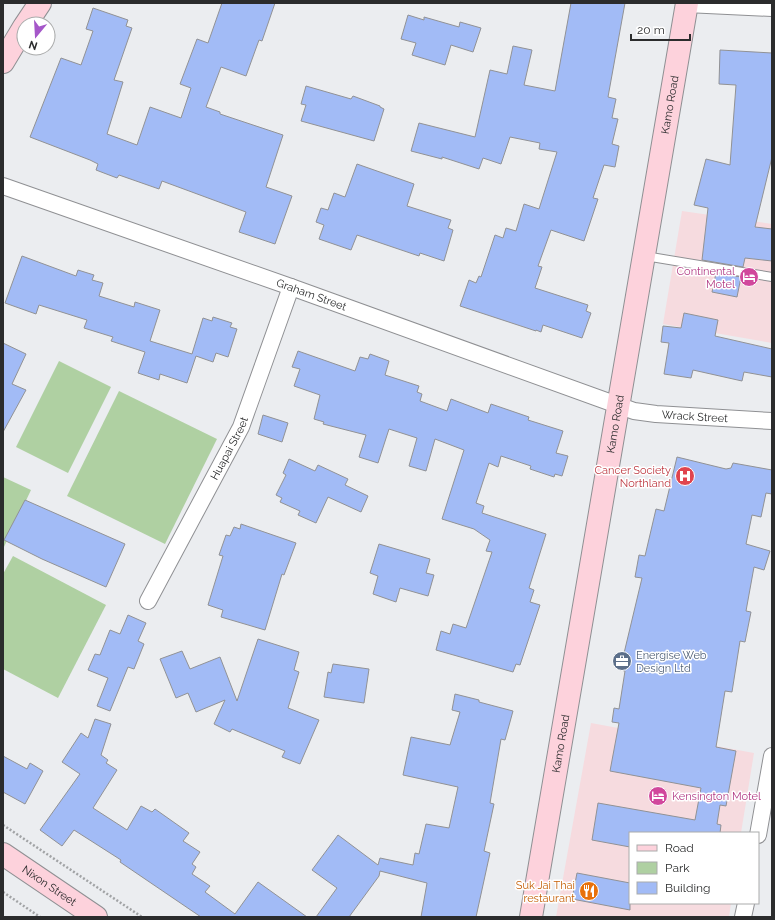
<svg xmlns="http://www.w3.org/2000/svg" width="775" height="920" font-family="Raleway,sans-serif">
	<rect width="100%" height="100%" fill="#ebedf0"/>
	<g fill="#f6dbdf">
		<path d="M 682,211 L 772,224 L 772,343 L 663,324 Z"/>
		<path d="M 591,723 L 754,753 L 741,833 L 630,833 L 630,903 L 731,903 L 729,917 L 556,917 Z"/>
	</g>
	<g fill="#afd0a2">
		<path d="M 59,361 L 111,387 L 68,473 L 16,447 Z"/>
		<path d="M 119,391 L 217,439 L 165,544 L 67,496 Z"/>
		<path d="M 3,477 L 31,490 L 3,549 Z"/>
		<path d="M 13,556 L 106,605 L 58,698 L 3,669 L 3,574 Z"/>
	</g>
	<g fill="#a2bbf6" stroke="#919295">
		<path d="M 222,3 L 275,3 L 262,41 L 259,40 L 246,76 L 221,67 L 206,107 L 220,112 L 220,114 L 283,135 L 266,187 L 292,196 L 275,244 L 239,232 L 246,212 L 162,181 L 159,189 L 119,175 L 117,178 L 96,170 L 98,164 L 90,160 L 30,137 L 61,58 L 81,65 L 93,31 L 86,29 L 93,8 L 128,20 L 126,26 L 132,28 L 114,80 L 123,82 L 107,134 L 137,145 L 150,107 L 181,118 L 191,88 L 180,84 L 197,39 L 208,43 Z"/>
		<path d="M 571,3 L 625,3 L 608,97 L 616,99 L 612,118 L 618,119 L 612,144 L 619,146 L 615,167 L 604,165 L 593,198 L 598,199 L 584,241 L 551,230 L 538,266 L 542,267 L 535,288 L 588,305 L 586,311 L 591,313 L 582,338 L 543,325 L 541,332 L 536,330 L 536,331 L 460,306 L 469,280 L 476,283 L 479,276 L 481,277 L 495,235 L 503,238 L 506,228 L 516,231 L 524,204 L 539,209 L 557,152 L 539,149 L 540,143 L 510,137 L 501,164 L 483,158 L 479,169 L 442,157 L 442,159 L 411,151 L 419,123 L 475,137 L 490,70 L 507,74 L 513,46 L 532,50 L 524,85 L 555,91 Z"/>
		<path d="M 408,15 L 424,20 L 424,17 L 459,27 L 460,22 L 481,28 L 473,52 L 451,45 L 445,65 L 412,55 L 416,43 L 401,39 Z"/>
		<path d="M 720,50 L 772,53 L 772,157 L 755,227 L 772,229 L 772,261 L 745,258 L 743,267 L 702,260 L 708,208 L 694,205 L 706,159 L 730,165 L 736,85 L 719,84 Z"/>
		<path d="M 306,86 L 351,99 L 353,96 L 380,106 L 380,107 L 384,109 L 374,141 L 301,121 L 306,105 L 301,104 Z"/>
		<path d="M 357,164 L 414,184 L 407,206 L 451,220 L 448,228 L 453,230 L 444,261 L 420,253 L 419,256 L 357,235 L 351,250 L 319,239 L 324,225 L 316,222 L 321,208 L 328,210 L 334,193 L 345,197 Z"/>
		<path d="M 22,256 L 76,276 L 78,270 L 94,275 L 92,280 L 103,283 L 99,296 L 134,307 L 135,302 L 160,310 L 150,341 L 192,354 L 203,318 L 212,321 L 213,317 L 232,323 L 230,327 L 237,329 L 228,357 L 216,353 L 213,362 L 196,356 L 187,383 L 160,374 L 159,380 L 138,373 L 145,352 L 111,341 L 113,337 L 84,328 L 87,320 L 39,305 L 36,314 L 5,303 Z"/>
		<path d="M 716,273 L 741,277 L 737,297 L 712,292 Z"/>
		<path d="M 684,313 L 718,320 L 715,336 L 772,349 L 772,377 L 744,372 L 742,381 L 693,370 L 691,378 L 664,374 L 669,343 L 661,342 L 663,326 L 681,328 Z"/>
		<path d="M 3,343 L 26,354 L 12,384 L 26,390 L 3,432 Z"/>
		<path d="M 298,351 L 355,371 L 360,357 L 368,359 L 370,354 L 389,361 L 385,375 L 419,386 L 417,392 L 422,394 L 420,401 L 447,411 L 451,399 L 488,413 L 491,404 L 529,417 L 528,420 L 563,431 L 556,453 L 568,456 L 562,476 L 555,474 L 554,477 L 530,469 L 531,466 L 501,456 L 498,467 L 489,463 L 476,503 L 484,506 L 482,513 L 546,534 L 529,588 L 534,590 L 530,602 L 540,605 L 520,665 L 516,664 L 513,672 L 436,650 L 441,631 L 450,634 L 453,624 L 466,628 L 492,552 L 486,551 L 490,540 L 474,529 L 442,519 L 464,450 L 435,439 L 426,471 L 409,466 L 417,438 L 389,429 L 378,463 L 359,457 L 366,435 L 323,424 L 324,422 L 314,419 L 320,395 L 294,386 L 300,369 L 292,367 Z"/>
		<path d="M 263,415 L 288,423 L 282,442 L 258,434 Z"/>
		<path d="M 677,457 L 726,469 L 731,468 L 733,463 L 772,470 L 772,494 L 766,493 L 761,517 L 752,515 L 746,544 L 770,551 L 764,570 L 754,567 L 746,611 L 751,612 L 745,642 L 740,641 L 732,692 L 725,691 L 716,747 L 736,751 L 726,806 L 720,805 L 717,824 L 721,825 L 720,833 L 630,833 L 630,847 L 592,840 L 598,803 L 695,820 L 701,788 L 610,771 L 619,723 L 612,722 L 614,708 L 619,709 L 625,671 L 620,670 L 642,578 L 635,577 L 639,555 L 645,556 L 656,509 L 664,511 Z"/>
		<path d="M 289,459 L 315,471 L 318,465 L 348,479 L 345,485 L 368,496 L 361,512 L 328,497 L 316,523 L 298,515 L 300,511 L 280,502 L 282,498 L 276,495 L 286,475 L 283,473 Z"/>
		<path d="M 25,500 L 125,544 L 106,587 L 42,559 L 4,540 Z"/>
		<path d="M 241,524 L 296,543 L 284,575 L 282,574 L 265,630 L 221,617 L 223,610 L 208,605 L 223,556 L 219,555 L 226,535 L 230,536 L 234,527 L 240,529 Z"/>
		<path d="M 379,544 L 430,559 L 426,573 L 434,575 L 428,596 L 400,588 L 396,602 L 373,594 L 378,576 L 370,573 Z"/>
		<path d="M 128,615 L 146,623 L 138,641 L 144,644 L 134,669 L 128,667 L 110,711 L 97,706 L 108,678 L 88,670 L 95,654 L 100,655 L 110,630 L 120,634 Z"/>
		<path d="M 258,639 L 299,652 L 294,670 L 299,672 L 288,708 L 319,720 L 300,764 L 282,757 L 285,751 L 232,729 L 230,732 L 214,724 L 225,700 L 196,712 L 188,693 L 176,698 L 160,659 L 182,651 L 190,669 L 220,657 L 237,701 Z"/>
		<path d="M 333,664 L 369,669 L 364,703 L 324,697 L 328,672 L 331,673 Z"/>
		<path d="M 455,694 L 479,700 L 479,702 L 513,711 L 505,740 L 501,739 L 490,803 L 494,804 L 484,851 L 490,853 L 476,917 L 421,917 L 427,883 L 380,871 L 379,876 L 349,917 L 316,917 L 337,888 L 312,870 L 338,835 L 378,865 L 380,858 L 413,865 L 415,853 L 419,854 L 426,824 L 449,828 L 458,787 L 403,775 L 411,737 L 450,745 L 460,712 L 452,710 Z"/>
		<path d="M 95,719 L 111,724 L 101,755 L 108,760 L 106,763 L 117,770 L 93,808 L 127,830 L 141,806 L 152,812 L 155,809 L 189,833 L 183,841 L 200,852 L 192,864 L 196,867 L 192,874 L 210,886 L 205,892 L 235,914 L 258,882 L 307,917 L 201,917 L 120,862 L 121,860 L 74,830 L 62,846 L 40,830 L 80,774 L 62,762 L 81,733 L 88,738 Z"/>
		<path d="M 3,756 L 27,769 L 30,763 L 43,771 L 25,804 L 3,792 Z"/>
		<path d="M 577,873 L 630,883 L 630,910 L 572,899 Z"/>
	</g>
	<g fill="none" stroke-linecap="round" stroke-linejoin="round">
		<defs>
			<path id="lane" d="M 645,256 L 772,277"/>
			<g id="street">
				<path d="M 686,4 L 772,8"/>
				<path id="s1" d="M 3,186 L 291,287 L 634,411 L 656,414 L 772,421"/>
				<path id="s2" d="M 148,601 L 241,427 L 291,287"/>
				<path d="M 758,835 L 772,756"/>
				<path d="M 743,917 L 746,903"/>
			</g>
			<g id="secondary">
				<path d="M 26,24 L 40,3"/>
				<path d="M 3,62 L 24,27"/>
				<path id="s3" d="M 3,854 L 96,917"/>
				<path id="s4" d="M 531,917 L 687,3"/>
			</g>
		</defs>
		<use href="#lane" stroke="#8f9093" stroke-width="10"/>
		<use href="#street" stroke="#8f9093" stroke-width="18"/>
		<use href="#secondary" stroke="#8f9093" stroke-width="24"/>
		<g stroke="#a1a3a5" stroke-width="2.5" stroke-dasharray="2 2" stroke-linecap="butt">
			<path d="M 3,825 L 142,917"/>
			<path d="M 3,892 L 40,917"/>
		</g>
		<use href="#lane" stroke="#fff" stroke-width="8"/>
		<use href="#street" stroke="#fff" stroke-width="16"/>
		<use href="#secondary" stroke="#fdd2dc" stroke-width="22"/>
	</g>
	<defs>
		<symbol id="hotel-disc" viewBox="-11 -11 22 22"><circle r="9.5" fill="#d1479c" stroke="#fff"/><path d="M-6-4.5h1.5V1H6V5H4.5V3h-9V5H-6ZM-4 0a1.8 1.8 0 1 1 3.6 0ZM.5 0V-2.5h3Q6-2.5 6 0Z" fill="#fff"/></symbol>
		<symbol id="hospital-disc" viewBox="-11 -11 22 22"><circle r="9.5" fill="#e0444e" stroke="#fff"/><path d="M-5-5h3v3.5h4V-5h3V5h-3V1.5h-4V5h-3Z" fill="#fff"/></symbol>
		<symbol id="office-disc" viewBox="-11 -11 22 22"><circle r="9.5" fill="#5c6f8a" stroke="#fff"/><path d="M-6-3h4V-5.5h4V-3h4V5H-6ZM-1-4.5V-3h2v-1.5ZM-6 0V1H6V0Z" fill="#fff"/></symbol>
		<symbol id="restaurant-disc" viewBox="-11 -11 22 22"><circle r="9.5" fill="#e8710a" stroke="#fff"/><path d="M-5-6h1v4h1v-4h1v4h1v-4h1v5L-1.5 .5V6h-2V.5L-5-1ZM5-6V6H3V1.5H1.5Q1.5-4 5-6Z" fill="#fff"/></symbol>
	</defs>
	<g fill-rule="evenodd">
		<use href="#hotel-disc" x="738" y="266" width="22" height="22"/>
		<use href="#hospital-disc" x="674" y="465" width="22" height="22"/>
		<use href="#office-disc" x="611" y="650" width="22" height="22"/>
		<use href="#hotel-disc" x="647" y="785" width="22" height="22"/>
		<use href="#restaurant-disc" x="578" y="880" width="22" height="22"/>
	</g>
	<g text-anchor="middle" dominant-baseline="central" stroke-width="3" stroke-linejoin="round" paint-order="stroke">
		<g font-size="11" fill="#2b2c2d" stroke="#fff">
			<text stroke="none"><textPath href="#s4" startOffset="824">Kamo Road</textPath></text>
			<text stroke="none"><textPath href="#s1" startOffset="327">Graham Street</textPath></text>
			<text stroke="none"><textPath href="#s1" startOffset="731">Wrack Street</textPath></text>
			<text stroke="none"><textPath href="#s4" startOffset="500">Kamo Road</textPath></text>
			<text stroke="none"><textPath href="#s2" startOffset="173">Huapai Street</textPath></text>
			<text stroke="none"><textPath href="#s4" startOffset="176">Kamo Road</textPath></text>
			<text stroke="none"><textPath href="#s3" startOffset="56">Nixon Street</textPath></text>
		</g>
		<g font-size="11" fill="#b23c85" stroke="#fff" text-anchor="end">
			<text x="735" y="271">Continental<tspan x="735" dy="13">Motel</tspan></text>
			<text x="672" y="796" text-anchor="start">Kensington Motel</text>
		</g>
		<g font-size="11" fill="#be3a42" stroke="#fff" text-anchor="end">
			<text x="671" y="470">Cancer Society<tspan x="671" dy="13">Northland</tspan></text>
		</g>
		<g font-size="11" fill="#4e5e75" stroke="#fff" text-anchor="start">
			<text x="636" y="655">Energise Web<tspan x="636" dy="13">Design Ltd</tspan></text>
		</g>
		<g font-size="11" fill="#c56008" stroke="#fff" text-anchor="end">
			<text x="575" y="885">Suk Jai Thai<tspan x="575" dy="13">restaurant</tspan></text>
		</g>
	</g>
	<rect width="775" height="920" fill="none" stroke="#2b2c2d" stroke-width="8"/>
	<rect x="629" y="832" width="130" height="72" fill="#ffffff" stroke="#aaabab"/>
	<rect x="637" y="845" width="20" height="6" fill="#fdd2dc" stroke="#aaabab"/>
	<text x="665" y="852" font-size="12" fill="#2b2c2d">Road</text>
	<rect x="637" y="862" width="20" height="12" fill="#afd0a2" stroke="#aaabab"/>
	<text x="665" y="872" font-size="12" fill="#2b2c2d">Park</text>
	<rect x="637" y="882" width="20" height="12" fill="#a2bbf6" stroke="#aaabab"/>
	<text x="665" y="892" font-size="12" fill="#2b2c2d">Building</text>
	<g transform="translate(36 36) rotate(198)"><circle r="19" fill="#ffffff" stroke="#aaabab"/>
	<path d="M0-3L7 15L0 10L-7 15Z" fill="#a557c9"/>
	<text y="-6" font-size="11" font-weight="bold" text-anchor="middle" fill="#2b2c2d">N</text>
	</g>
	<path d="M631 34v6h59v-6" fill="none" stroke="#2b2c2d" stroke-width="2"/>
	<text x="637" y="34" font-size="12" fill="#2b2c2d" stroke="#ffffff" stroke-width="3" paint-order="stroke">20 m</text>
</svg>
